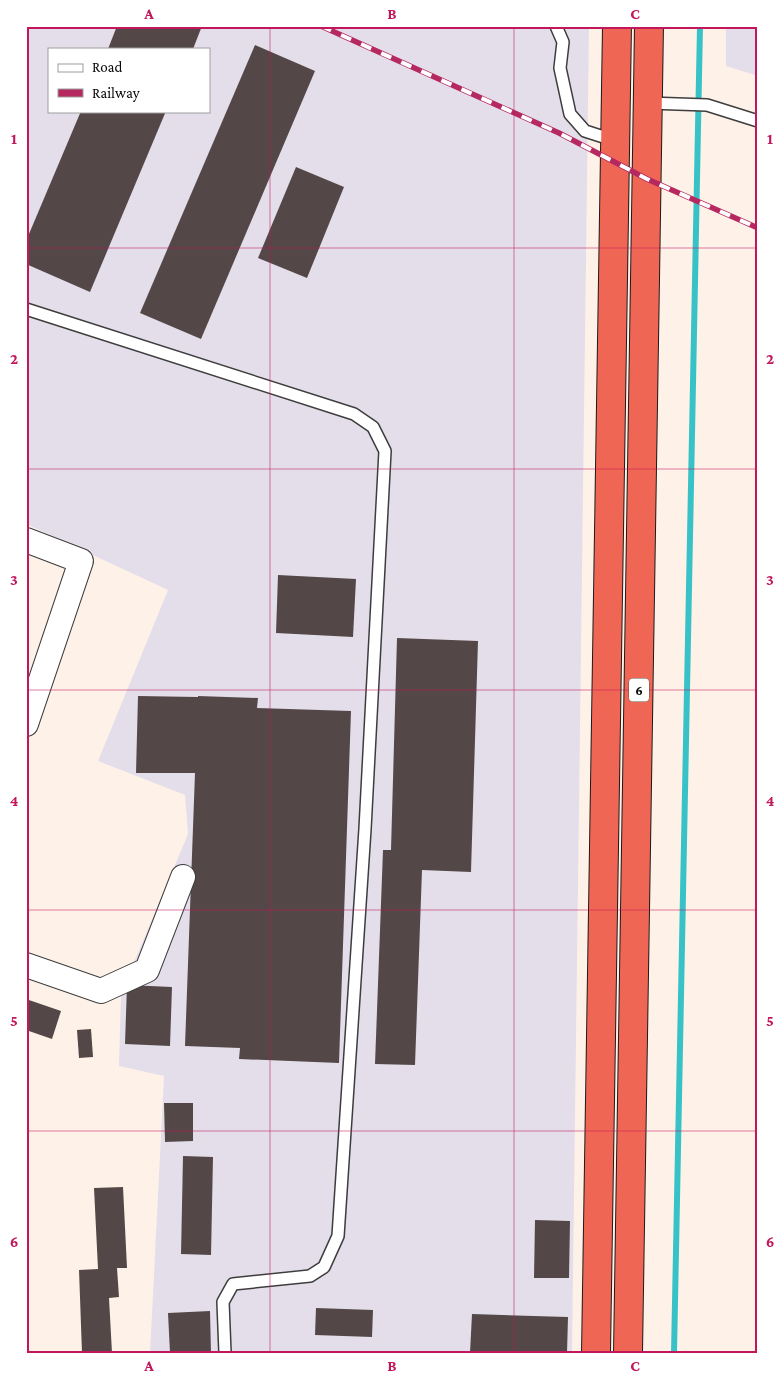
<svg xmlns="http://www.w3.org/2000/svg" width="784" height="1379" font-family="'Crimson Pro',serif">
	<rect width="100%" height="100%" fill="#fef2e8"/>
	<g fill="#e4deea" fill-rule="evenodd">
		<path d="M 26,26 L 589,26 L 572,1353 L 150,1353 L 164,1076 L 119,1066 L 121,993 L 188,834 L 185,795 L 98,761 L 168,590 L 26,524 ZM 49,49 L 209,49 L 209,111 L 49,111 Z"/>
		<path d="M 726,26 L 758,26 L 758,76 L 726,66 Z"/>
	</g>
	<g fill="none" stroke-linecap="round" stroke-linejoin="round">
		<path stroke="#39c1c8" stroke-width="6" d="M 674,1353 L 700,26"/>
	</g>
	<g fill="#534847">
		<path d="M 117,26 L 202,26 L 193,49 L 108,49 Z"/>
		<path d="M 255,45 L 315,71 L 201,339 L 140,313 Z"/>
		<path d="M 81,111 L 166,111 L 90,292 L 26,264 L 26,241 Z"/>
		<path d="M 296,167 L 344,187 L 307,278 L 258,258 Z"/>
		<path d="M 278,575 L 356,579 L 353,637 L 276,633 Z"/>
		<path d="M 397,638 L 478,641 L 471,872 L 422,870 L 415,1065 L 375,1064 L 383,850 L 391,850 Z"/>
		<path d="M 138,696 L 198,697 L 198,696 L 258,698 L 257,708 L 351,711 L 339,1063 L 239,1059 L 240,1048 L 185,1046 L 195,773 L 136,773 Z"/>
		<path d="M 127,985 L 172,987 L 170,1046 L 125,1044 Z"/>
		<path d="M 26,999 L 61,1011 L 52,1039 L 26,1030 Z"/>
		<path d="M 91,1029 L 93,1057 L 79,1058 L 77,1030 Z"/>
		<path d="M 164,1103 L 193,1103 L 193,1141 L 165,1142 Z"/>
		<path d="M 183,1156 L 213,1157 L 211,1255 L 181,1254 Z"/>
		<path d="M 123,1187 L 127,1268 L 117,1268 L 119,1297 L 109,1298 L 112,1353 L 82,1353 L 79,1270 L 98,1269 L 94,1188 Z"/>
		<path d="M 535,1220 L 570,1221 L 569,1278 L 534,1278 Z"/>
		<path d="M 316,1308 L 373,1310 L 372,1337 L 315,1335 Z"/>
		<path d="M 210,1311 L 211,1353 L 170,1353 L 168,1313 Z"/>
		<path d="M 472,1314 L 568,1317 L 567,1353 L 470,1353 Z"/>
	</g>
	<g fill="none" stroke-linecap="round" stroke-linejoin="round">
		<defs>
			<g id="lane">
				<path d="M 556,26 L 563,42 L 560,68 L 570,114 L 585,131 L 616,141"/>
				<path d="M 648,103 L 707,105 L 758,121"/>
				<path d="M 26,309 L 354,414 L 373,427 L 385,451 L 365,829 L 338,1236 L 324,1267 L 310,1276 L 233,1284 L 223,1302 L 225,1353"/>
			</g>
			<g id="street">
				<path d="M 26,540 L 81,561 L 26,724"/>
				<path d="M 26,965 L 101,991 L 147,970 L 183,877"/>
			</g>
			<g id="highway">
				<path d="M 596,1353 L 617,26"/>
				<path d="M 628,1353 L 649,26"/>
			</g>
		</defs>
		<use href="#lane" stroke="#3d3d3d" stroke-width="14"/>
		<use href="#street" stroke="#3d3d3d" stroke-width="26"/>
		<use href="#highway" stroke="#1b1b1b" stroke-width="30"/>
		<use href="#lane" stroke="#fff" stroke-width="11"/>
		<use href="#street" stroke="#fff" stroke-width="24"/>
		<use href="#highway" stroke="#f06655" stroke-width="28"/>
		<defs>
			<path id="rail" d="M 321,26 L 559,133 L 647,179 L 758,228"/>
		</defs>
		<use href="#rail" stroke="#b52860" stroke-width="5.5"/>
		<use href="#rail" stroke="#fff" stroke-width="4" stroke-dasharray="11" stroke-linecap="butt"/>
	</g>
	<path fill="none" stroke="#c2185b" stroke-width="1" stroke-opacity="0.55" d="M 270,26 L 270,1353M 514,26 L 514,1353M 26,248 L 758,248M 26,469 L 758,469M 26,690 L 758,690M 26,910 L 758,910M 26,1131 L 758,1131"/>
	<g text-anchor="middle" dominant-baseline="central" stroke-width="5" stroke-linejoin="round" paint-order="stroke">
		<rect fill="#fff" stroke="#545454" stroke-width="1" x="629" y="678.5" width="20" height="23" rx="4"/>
		<g font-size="14" font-weight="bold" fill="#0a0a0a">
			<text x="639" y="690">6</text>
		</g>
	</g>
	<rect width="784" height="1379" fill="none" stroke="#ffffff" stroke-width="55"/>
	<rect x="48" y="48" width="162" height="65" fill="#ffffff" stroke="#9d9d9d"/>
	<rect x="58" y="64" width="25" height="8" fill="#ffffff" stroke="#9d9d9d"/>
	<text x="92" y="72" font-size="15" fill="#0a0a0a">Road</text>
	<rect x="58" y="89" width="25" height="8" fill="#b52860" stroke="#9d9d9d"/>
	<text x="92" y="98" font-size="15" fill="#0a0a0a">Railway</text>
	<rect x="28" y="28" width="728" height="1324" fill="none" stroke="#c2185b" stroke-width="2"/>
	<g font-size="16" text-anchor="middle" font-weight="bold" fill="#c2185b">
		<text x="149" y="19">A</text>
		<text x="392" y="19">B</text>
		<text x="635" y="19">C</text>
		<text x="14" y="144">1</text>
		<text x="770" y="144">1</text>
		<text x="14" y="364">2</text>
		<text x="770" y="364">2</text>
		<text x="14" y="585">3</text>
		<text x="770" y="585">3</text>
		<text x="14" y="806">4</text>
		<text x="770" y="806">4</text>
		<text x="14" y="1026">5</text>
		<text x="770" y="1026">5</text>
		<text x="14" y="1247">6</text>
		<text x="770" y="1247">6</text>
		<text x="149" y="1371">A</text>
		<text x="392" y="1371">B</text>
		<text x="635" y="1371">C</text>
	</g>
</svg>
